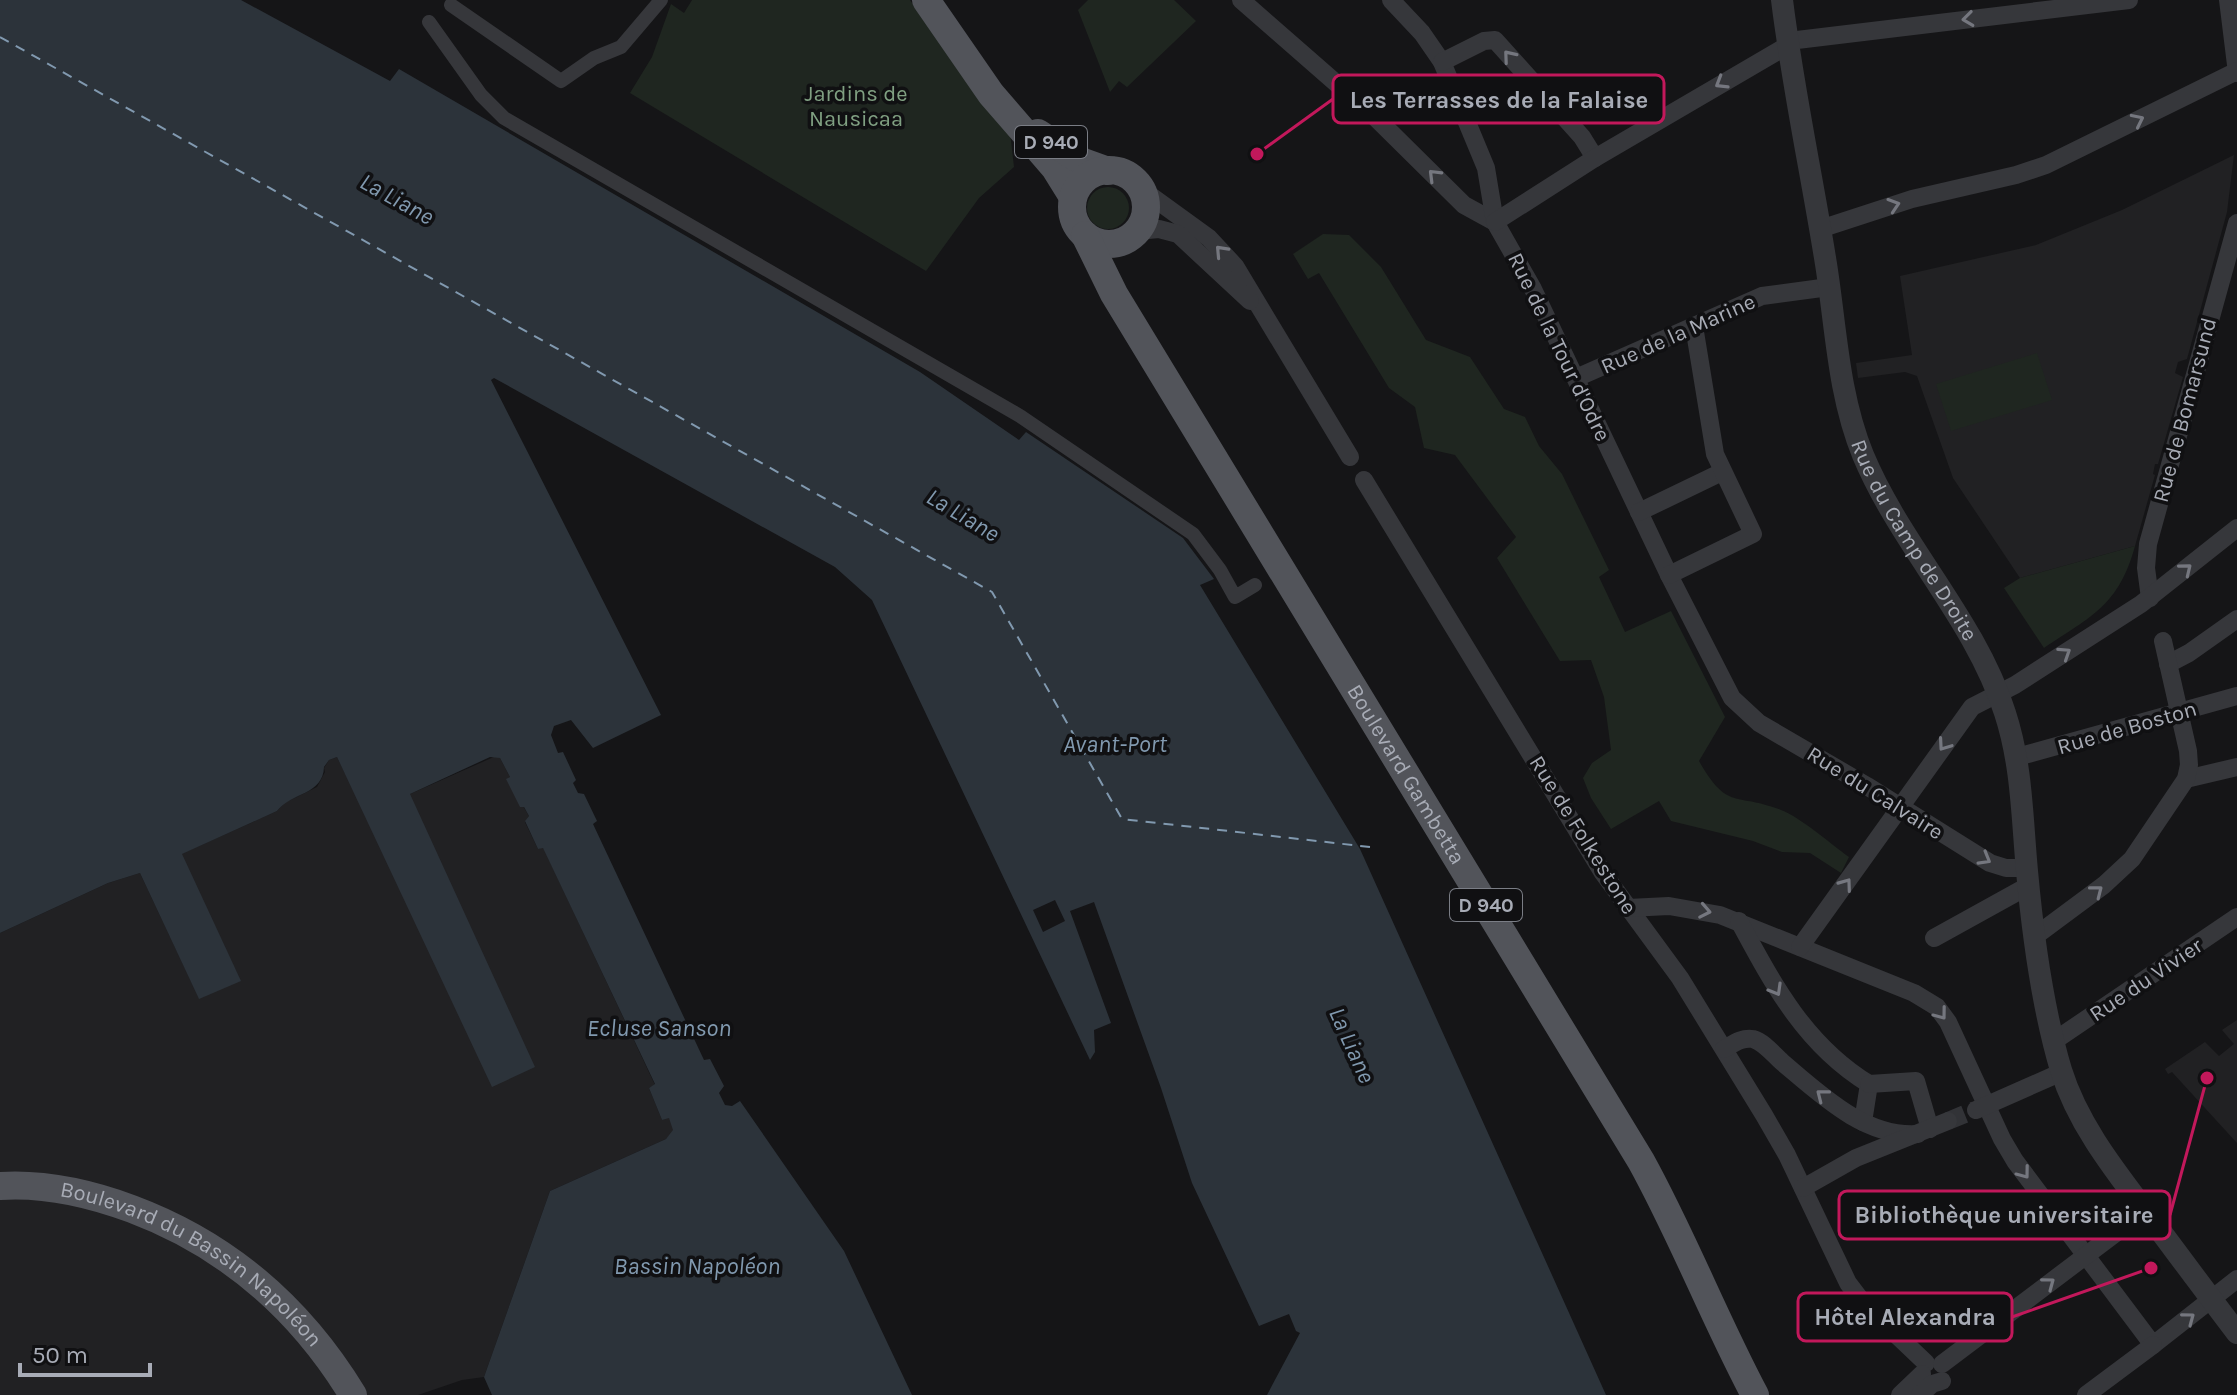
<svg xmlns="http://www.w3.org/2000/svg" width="2237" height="1395" font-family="Karla,sans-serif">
	<rect width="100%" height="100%" fill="#151517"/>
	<g fill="#212123">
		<path d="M 2234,155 L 2227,212 L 2187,359 L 2178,362 L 2175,373 L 2183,377 L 2158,464 L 2155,464 L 2153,474 L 2155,475 L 2135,546 L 2020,578 L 1953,478 L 1917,376 L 1905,372 L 1858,378 L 1856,363 L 1912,355 L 1900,276 L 2036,245 L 2122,210 Z"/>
		<path d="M 496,756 L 500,758 L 510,777 L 507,779 L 529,816 L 525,822 L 538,849 L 543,847 L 655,1085 L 649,1088 L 662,1120 L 669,1117 L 673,1126 L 673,1133 L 666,1139 L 550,1191 L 484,1377 L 462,1380 L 418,1395 L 0,1395 L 0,933 L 108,883 L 140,873 L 199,998 L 240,980 L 181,854 L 277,811 L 284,803 L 317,787 L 325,772 L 324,768 L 329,760 L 337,757 L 390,864 L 410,794 Z"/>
		<path d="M 2237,1020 L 2237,1143 L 2172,1072 L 2168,1074 L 2165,1069 L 2205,1042 L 2219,1056 L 2234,1044 L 2222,1030 Z"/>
	</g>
	<g fill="#1f2620">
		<path d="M 692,0 L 910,0 L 976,95 L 1010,132 L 1014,167 L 979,198 L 926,271 L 630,93 L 652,57 L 671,4 L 684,13 Z"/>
		<path d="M 1088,0 L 1174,0 L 1196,21 L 1127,87 L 1119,81 L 1110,92 L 1078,10 Z"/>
		<circle cx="1108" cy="208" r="21"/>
		<path d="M 1323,234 L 1349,235 L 1381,267 L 1426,340 L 1470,357 L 1504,409 L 1525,417 L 1539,446 L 1562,474 L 1609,570 L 1599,577 L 1625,632 L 1671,611 L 1725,717 L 1699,761 C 1728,812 1736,792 1781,810 C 1800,817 1831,844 1849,857 L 1841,873 L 1810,853 L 1782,852 L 1753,841 L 1671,821 L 1659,801 L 1611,829 L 1591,798 L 1583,778 L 1592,763 L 1611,750 L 1604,697 L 1591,660 L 1560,661 L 1497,558 L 1516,537 L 1455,455 L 1424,448 L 1415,407 L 1389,388 L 1319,273 L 1308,279 L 1293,254 Z"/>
		<path d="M 2037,353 L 2052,400 L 1951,431 L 1936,384 Z"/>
		<path d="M 2135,546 C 2119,605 2092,616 2044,648 L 2004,588 L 2020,578 Z"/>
	</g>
	<path fill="#2c333a" d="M 0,0 L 241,0 L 390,81 L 399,69 L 920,372 L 1019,440 L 1026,432 L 1183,538 L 1214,579 L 1200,585 L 1360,849 L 1606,1395 L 1267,1395 L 1300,1333 L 1296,1331 L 1289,1314 L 1259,1326 L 1192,1183 L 1161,1088 L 1094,902 L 1070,911 L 1111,1023 L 1094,1030 L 1095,1052 L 1090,1060 L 872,600 L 835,567 L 494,378 L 491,380 L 661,715 L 593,748 L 571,720 L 554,726 L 551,735 L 558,753 L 563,752 L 576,780 L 573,783 L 578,793 L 584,794 L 597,821 L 593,824 L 704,1060 L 710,1059 L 724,1086 L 719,1093 L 725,1105 L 732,1106 L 740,1101 L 844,1251 L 912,1395 L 492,1395 L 484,1377 L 550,1191 L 666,1139 L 673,1130 L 669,1118 L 662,1120 L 649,1088 L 655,1084 L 543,848 L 538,849 L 525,821 L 529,816 L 524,807 L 520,807 L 506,779 L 510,777 L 500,758 L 490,757 L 410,794 L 535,1067 L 492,1087 L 337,757 L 329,760 L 324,767 C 323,795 292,792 277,811 L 182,854 L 241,981 L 199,999 L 140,873 L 108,883 L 0,933 Z"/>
	<path fill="#151517" d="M 1055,900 L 1065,921 L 1043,932 L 1033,910 Z"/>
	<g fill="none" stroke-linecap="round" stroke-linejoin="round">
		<path stroke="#8199af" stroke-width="2" stroke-dasharray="10 8" stroke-linecap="butt" d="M 0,37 L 992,592 L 1122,819 L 1370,847"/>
		<path stroke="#323337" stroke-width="18" stroke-dasharray="18 9" stroke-linecap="butt" d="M 1948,1121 L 1975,1110"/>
		<g stroke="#36373b" stroke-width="14">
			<path d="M 451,5 L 561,81 L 594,58 L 621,47 L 661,0"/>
			<path d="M 429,22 L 481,95 L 504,118 L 1020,416 L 1193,534 L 1220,570 L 1235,597 L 1255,585"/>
		</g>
		<g stroke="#36373b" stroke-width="18">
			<path d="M 1241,0 L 1376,118 L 1464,205 L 1495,222"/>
			<path d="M 1391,0 L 1422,33 L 1442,62 L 1486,168 L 1495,222 L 1533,289 L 1669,575 L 1732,698 L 1759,723 L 1867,786 L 1990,863 L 2006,868 L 2027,868"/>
			<path d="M 2228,0 L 2237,73"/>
			<path d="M 1442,62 L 1484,41 L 1495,40 L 1582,137 L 1595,158"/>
			<path d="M 1140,188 L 1209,238 L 1235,266 L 1350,457"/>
			<path d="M 1495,222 L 1595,158 L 1797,40 L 2129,0"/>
			<path d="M 1820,229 L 1912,199 L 2016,175 L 2046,165 L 2237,71"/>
			<path d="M 1137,231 L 1159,229 L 1178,234 L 1250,301"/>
			<path d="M 1576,378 L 1762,296 L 1829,287"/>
			<path d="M 1364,480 L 1603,873 L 1680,978 L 1764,1115 L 1787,1155 L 1848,1283 L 1864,1304 L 1926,1363"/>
			<path d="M 1639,512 L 1722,472"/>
			<path d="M 1669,575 L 1753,534 L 1715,454 L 1694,326"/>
			<path d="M 2150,598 L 2146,568 L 2148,544 L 2237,223"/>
			<path d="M 2168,664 L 2189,653 L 2237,619"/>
			<path d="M 2017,757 L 2237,696"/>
			<path d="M 2186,779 L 2237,767"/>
			<path d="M 1628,908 L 1669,906 L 1720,915 L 1914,993 L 1937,1007 L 1948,1022 L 2002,1139 L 2015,1161 L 2153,1345 L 2237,1279"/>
			<path d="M 1739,921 C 1773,984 1805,1045 1869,1084 L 1863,1122"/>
			<path d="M 2034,937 L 2104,885 L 2132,859 L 2186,779 L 2189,765 L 2188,751 L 2163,641"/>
			<path d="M 1934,938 L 2028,886"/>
			<path d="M 1800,947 L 1972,707 L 2015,685 L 2141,604 L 2237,528"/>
			<path d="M 2054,1041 L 2237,917"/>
			<path d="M 1724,1049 C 1733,1044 1742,1037 1753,1039 C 1764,1042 1774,1055 1782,1062 C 1820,1094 1865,1138 1918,1134"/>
			<path d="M 1869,1084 L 1916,1081 L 1930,1129"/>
			<path d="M 1976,1110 L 2062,1072"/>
			<path d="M 1803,1188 L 1856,1158 L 1948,1121"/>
			<path d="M 1942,1364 L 2145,1211"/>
			<path d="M 1900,1395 L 1922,1374"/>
			<path d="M 1920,1395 L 1932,1384 L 1942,1381"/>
			<path d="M 2086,1395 L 2153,1345"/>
		</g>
		<path stroke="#36373b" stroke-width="22" id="s1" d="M 1782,0 C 1793,89 1812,176 1826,264 C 1836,327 1838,394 1863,455 C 1901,546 1975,619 2005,713 C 2022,765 2022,817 2027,871 C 2033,937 2042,1006 2061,1070 C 2078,1125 2116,1172 2150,1217 C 2179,1256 2208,1295 2237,1333"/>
		<g stroke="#52545a" stroke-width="28">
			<path d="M 926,0 L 991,94 L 1055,168 L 1073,197"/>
			<path d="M 1038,133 L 1083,162 L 1108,171"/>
			<circle cx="1109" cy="207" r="37"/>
			<path id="s2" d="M 1085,235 L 1114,294 L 1641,1161 C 1683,1237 1714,1318 1755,1395"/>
			<path id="s3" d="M 0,1186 C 46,1183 89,1193 132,1209 C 228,1245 300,1308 353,1395"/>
		</g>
	</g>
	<defs><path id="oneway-chevron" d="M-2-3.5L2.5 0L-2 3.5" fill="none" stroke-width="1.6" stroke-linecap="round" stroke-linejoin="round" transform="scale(2)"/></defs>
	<g stroke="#75777f">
		<use href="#oneway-chevron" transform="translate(1968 19) rotate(173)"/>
		<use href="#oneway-chevron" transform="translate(1509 56) rotate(-130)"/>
		<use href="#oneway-chevron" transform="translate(1721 83) rotate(149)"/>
		<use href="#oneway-chevron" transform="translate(2138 120) rotate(-26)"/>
		<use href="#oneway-chevron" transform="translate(1434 175) rotate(-135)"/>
		<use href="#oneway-chevron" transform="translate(1894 205) rotate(-18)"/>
		<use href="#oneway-chevron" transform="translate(1221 251) rotate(-133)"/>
		<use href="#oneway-chevron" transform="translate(2186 569) rotate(-39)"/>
		<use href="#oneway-chevron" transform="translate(2065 653) rotate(-33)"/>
		<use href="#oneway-chevron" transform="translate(1944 745) rotate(125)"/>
		<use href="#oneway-chevron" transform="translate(1985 859) rotate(30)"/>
		<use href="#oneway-chevron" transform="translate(1846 884) rotate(-54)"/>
		<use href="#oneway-chevron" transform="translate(2097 891) rotate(-38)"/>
		<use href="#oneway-chevron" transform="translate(1705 911) rotate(11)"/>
		<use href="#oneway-chevron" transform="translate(1776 990) rotate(60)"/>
		<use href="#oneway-chevron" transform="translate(1941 1014) rotate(53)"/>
		<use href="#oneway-chevron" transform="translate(1822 1095) rotate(-142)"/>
		<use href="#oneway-chevron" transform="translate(2024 1173) rotate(53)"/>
		<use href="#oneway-chevron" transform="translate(2049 1283) rotate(-37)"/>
		<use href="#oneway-chevron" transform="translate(2189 1318) rotate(-37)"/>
	</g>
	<g text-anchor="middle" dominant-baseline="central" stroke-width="7" stroke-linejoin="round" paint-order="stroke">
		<g fill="#101012" stroke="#7a7d85" stroke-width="2">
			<rect x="1015" y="126" width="72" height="32" rx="6"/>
			<rect x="1450" y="889" width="72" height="32" rx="6"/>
		</g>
		<g font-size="20" font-weight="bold" fill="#a8acb6">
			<text x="1051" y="142">D 940</text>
			<text x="1486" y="905">D 940</text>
		</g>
		<g font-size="22" fill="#80a082" stroke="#101012">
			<text x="856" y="94">Jardins de<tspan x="856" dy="25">Nausicaa</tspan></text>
		</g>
		<g font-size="22" fill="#a8acb6" stroke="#101012">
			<text transform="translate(1678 334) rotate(-24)">Rue de la Marine</text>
			<text transform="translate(1559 347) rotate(64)">Rue de la Tour d'Odre</text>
			<text transform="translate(2185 410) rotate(-75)">Rue de Bomarsund</text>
			<text stroke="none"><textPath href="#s1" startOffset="562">Rue du Camp de Droite</textPath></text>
			<text transform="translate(2127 728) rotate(-16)">Rue de Boston</text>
			<text stroke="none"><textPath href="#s2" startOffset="628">Boulevard Gambetta</textPath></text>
			<text transform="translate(1875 793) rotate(32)">Rue du Calvaire</text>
			<text transform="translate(1583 835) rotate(58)">Rue de Folkestone</text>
			<text transform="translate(2146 980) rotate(-34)">Rue du Vivier</text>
			<text stroke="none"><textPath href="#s3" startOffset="214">Boulevard du Bassin Napoléon</textPath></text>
		</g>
		<g font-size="24" font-style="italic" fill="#8199af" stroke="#101012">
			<text transform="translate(397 199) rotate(29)">La Liane</text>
			<text transform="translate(963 515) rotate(31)">La Liane</text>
			<text x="1115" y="744">Avant-Port</text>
			<text x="659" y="1028">Ecluse Sanson</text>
			<text transform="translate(1352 1045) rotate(66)">La Liane</text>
			<text x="697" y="1266">Bassin Napoléon</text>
		</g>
	</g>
	<path fill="none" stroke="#c2185b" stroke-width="3" d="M1257 154L1333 99M2207 1078L2170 1215M2151 1268L2012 1317"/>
	<g fill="#c2185b" stroke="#101012" stroke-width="3">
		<circle cx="1257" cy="154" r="8"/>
		<circle cx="2207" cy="1078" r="8"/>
		<circle cx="2151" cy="1268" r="8"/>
	</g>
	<g fill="#101012" stroke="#c2185b" stroke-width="3">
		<rect x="1333" y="75" width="331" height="48" rx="8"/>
		<rect x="1839" y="1191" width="331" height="48" rx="8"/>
		<rect x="1798" y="1293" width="214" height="48" rx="8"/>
	</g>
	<g font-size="24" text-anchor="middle" font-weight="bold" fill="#a8acb6">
		<text x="1499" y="108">Les Terrasses de la Falaise</text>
		<text x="2004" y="1223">Bibliothèque universitaire</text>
		<text x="1905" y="1325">Hôtel Alexandra</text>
	</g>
	<path d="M20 1363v12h130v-12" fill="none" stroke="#a8acb6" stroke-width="4"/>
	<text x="32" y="1363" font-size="24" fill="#a8acb6" stroke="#101012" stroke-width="6" paint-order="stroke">50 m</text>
</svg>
